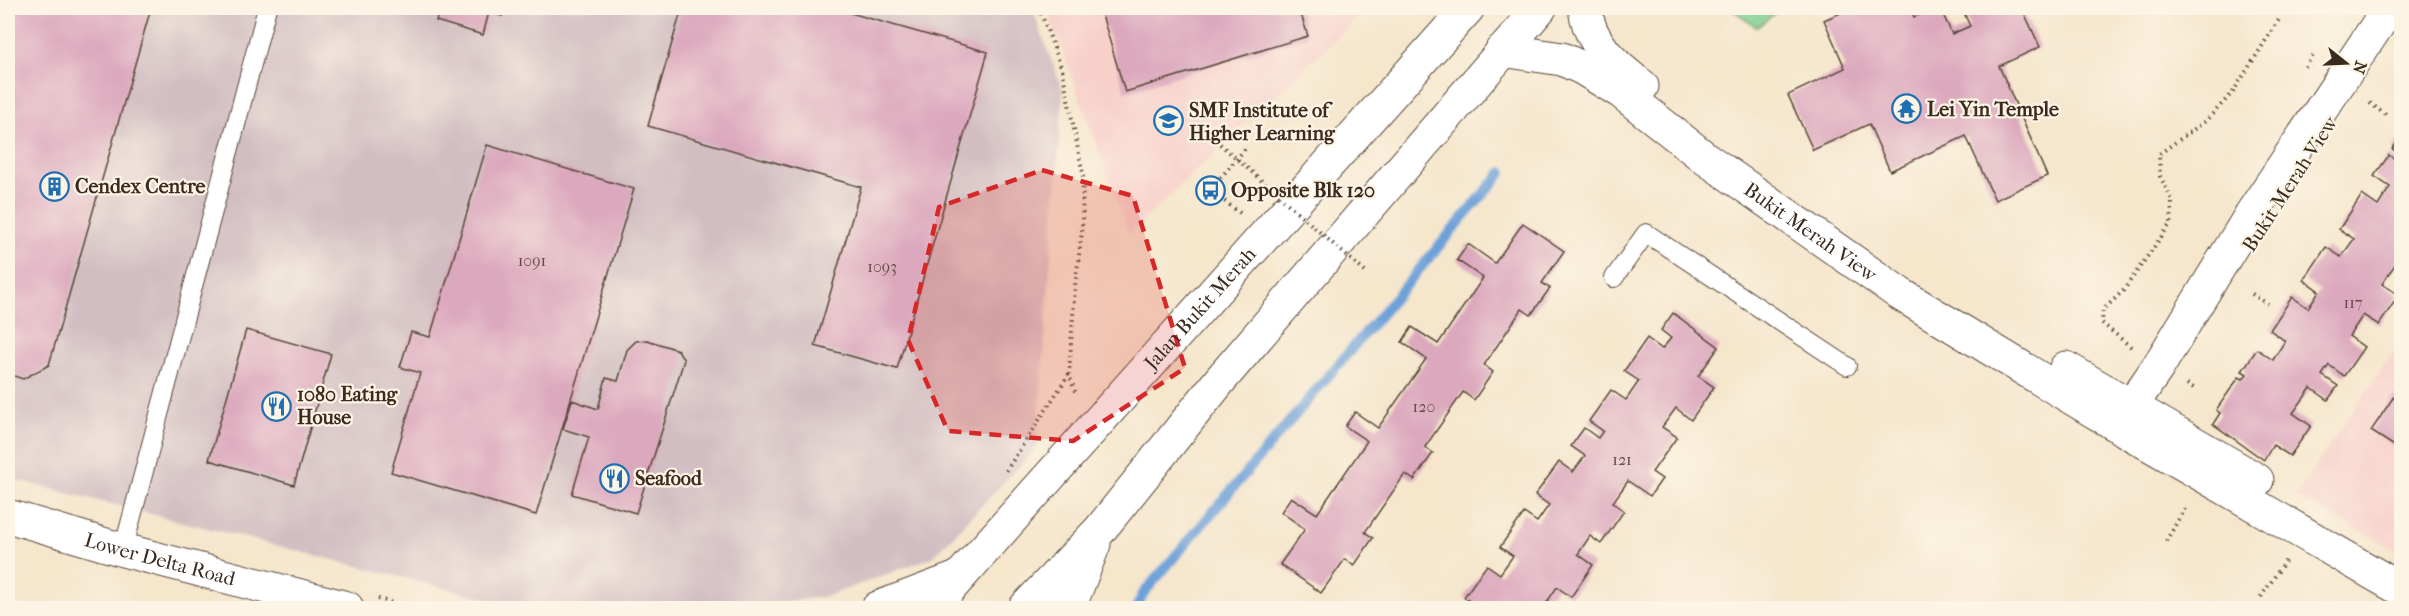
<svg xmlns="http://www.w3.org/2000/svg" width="2409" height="616" font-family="'IM FELL French Canon',serif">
	<rect width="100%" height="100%" fill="#fcf5e5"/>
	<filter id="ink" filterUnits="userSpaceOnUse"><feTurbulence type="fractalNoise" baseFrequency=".0167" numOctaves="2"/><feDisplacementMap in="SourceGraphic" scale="12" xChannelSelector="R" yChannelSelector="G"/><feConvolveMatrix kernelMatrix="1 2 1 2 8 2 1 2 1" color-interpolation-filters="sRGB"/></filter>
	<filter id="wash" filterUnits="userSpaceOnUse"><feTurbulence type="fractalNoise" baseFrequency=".008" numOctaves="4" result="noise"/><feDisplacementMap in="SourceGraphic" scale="24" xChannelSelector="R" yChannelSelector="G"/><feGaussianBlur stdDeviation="1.35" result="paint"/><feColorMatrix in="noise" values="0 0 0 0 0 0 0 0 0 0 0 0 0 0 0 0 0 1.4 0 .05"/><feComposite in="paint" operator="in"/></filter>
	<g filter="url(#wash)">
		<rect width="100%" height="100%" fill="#f5e6cc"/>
		<g fill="#f7d0ca">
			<path d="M 1047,8 L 1368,8 L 1129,234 Z"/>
			<path d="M 2401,340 L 2401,553 L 2295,496 Z"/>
		</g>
		<path fill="#d2bec2" d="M 8,8 L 1032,8 L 1063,91 L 1037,447 L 933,557 L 828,596 L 743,608 L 524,608 L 8,478 Z"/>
		<path fill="#7ace91" stroke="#5a7c58" stroke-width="1.5" d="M 1730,8 L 1782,8 L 1757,27 Z"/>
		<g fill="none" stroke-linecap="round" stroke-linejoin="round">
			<path stroke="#6da1d9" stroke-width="10" d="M 1136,608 L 1143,594 L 1502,172"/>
		</g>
		<g id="blocks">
			<g fill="#dba8bd">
				<path d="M 8,8 L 151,8 L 49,365 L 23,379 L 8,374 Z"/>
				<path d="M 440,8 L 505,8 L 502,16 L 489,12 L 483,35 L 436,21 Z"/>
				<path d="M 682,8 L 833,8 L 988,52 L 897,369 L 815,346 L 861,187 L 648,126 Z"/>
				<path d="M 1100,8 L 1299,8 L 1308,36 L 1125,92 Z"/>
				<path d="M 1852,8 L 1909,8 L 1914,17 L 1934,8 L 1940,8 L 1952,34 L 1970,26 L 1964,13 L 1977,8 L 2022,8 L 2040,47 L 1999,66 L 2047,176 L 1995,200 L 1966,136 L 1890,171 L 1869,124 L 1813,150 L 1788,95 L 1845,68 L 1824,20 Z"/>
				<path d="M 2402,136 L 2402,155 L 2392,149 Z"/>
				<path d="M 487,145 L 634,189 L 536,515 L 391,472 L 420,373 L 400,367 L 411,332 L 430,337 Z"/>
				<path d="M 2389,155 L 2402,164 L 2402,267 L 2396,263 L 2382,284 L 2399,295 L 2379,325 L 2363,315 L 2349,336 L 2364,347 L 2344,376 L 2329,365 L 2322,375 L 2338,386 L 2328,400 L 2311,388 L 2293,413 L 2311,426 L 2290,456 L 2273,445 L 2264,460 L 2213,424 L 2220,413 L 2216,410 L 2239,377 L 2243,379 L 2247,374 L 2242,371 L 2257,349 L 2273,360 L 2285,341 L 2270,330 L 2292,297 L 2308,308 L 2319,291 L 2304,280 L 2326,247 L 2341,257 L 2354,239 L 2339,229 L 2362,195 L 2378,206 L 2390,187 L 2374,176 Z"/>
				<path d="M 1523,223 L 1564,251 L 1542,283 L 1550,288 L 1531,315 L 1522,309 L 1484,365 L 1493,372 L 1474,400 L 1463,392 L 1425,447 L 1433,453 L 1414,480 L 1405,474 L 1365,532 L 1373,538 L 1354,566 L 1345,559 L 1321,593 L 1280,564 L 1305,529 L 1281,512 L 1291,497 L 1317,514 L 1367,441 L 1345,426 L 1355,412 L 1378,428 L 1426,359 L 1402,342 L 1412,327 L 1438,344 L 1483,278 L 1457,260 L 1468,244 L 1495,263 Z"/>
				<path d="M 1673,313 L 1719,347 L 1698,376 L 1714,387 L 1691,420 L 1676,408 L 1662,427 L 1677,437 L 1652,472 L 1662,479 L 1650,496 L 1628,481 L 1613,502 L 1624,511 L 1601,544 L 1590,536 L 1578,554 L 1593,565 L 1571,597 L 1557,587 L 1545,605 L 1550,608 L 1474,608 L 1476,606 L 1464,597 L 1487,565 L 1500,574 L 1513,556 L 1500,547 L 1524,513 L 1537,522 L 1549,505 L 1535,495 L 1559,462 L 1573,472 L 1585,456 L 1571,446 L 1584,428 L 1598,438 L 1603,431 L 1589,421 L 1611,390 L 1626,400 L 1639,381 L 1624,371 L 1647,338 L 1662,349 L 1671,338 L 1661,330 Z"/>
				<path d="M 246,330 L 331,354 L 294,485 L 209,460 Z"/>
				<path d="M 647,340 L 678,350 L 684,360 L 636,513 L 572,494 L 589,437 L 563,429 L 572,400 L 598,409 L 606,378 L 618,381 L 627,350 L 636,341 Z"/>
				<path d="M 2402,384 L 2402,451 L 2371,431 Z"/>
			</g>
		</g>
	</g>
	<g filter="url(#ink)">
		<use href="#blocks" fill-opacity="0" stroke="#574638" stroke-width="1.5"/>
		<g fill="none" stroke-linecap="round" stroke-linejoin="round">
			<defs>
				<g id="service">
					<path d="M 1614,278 L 1646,233 L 1847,366"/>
					<path d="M 123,550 L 267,8"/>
				</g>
				<g id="minor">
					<path d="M 1585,8 C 1589,43 1615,66 1642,86"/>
					<path id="s1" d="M 1502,50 L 1562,59 L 1582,68 L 1621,92 L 1705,158 L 1900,294 L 2133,435 L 2402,590"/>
					<path d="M 2066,368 L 2257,480"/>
					<path d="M 2119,424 L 2158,367 L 2252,213 L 2389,8"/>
				</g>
				<g id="primary">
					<path id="s2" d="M 8,516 L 123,550 L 347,608"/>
					<path d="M 878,608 L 955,579"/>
					<path id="s3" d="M 932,608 L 1468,8"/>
					<path d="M 1025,608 L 1099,531 L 1221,379 L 1540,8"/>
					<path d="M 1069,608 L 1094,544"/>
				</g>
			</defs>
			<use href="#service" stroke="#574638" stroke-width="20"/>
			<use href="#minor" stroke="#574638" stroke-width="35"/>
			<use href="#primary" stroke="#574638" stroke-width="35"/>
			<g stroke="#574638" stroke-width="4" stroke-dasharray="1.5 4.5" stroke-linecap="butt">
				<path d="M 1039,8 L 1062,69 L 1083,174 L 1082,231 L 1075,287 L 1069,374 L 1076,394"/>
				<path d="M 2305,67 L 2313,56"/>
				<path d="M 2370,103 L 2386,115"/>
				<path d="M 1240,213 L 1210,190 L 1245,149"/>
				<path d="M 2252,294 L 2268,304"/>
				<path d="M 2131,347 L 2102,323 L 2103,310 L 2123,291 L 2171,223 L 2172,200 L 2160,176 L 2159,154 L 2207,120 L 2233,92 L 2280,18"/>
				<path d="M 2187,384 L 2197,390"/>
				<path d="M 1006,471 L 1069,374"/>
				<path d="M 2166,541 L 2187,505"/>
				<path d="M 2261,597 L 2285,561"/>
				<path d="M 378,599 L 412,608"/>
			</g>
			<use href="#service" stroke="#fff" stroke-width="18"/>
			<use href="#minor" stroke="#fff" stroke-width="33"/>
			<use href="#primary" stroke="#fff" stroke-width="33"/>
			<path stroke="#574638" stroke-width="4" stroke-dasharray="1.5 4.5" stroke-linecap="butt" d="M 1211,136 L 1365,272"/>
		</g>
	</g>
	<path fill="#d62828" fill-opacity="0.2" stroke="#d62828" stroke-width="4.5" stroke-dasharray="12 8" stroke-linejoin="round" d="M 1042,170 L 1133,196 L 1185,368 L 1073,441 L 948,431 L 908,340 L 939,207 Z"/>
	<defs>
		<symbol id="temple-ring" viewBox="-11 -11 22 22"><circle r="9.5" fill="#fcf5e5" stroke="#1f6fb2" stroke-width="1.5"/><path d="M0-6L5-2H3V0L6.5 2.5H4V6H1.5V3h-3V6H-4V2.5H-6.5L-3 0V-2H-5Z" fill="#1f6fb2"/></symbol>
		<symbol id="university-ring" viewBox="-11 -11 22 22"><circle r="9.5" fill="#fcf5e5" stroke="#1f6fb2" stroke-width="1.5"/><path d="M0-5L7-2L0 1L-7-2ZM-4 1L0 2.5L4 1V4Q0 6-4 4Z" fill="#1f6fb2"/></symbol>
		<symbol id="building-ring" viewBox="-11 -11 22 22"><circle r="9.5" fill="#fcf5e5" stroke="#1f6fb2" stroke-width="1.5"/><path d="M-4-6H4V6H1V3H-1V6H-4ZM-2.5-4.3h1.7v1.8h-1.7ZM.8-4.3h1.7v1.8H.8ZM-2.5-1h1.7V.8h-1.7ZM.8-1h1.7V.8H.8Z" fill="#1f6fb2"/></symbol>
		<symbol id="bus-ring" viewBox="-11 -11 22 22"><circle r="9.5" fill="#fcf5e5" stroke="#1f6fb2" stroke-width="1.5"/><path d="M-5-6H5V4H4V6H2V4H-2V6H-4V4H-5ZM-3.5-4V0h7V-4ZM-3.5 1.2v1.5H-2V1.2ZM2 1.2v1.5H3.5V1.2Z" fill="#1f6fb2"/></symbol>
		<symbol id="restaurant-ring" viewBox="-11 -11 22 22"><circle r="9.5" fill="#fcf5e5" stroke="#1f6fb2" stroke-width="1.5"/><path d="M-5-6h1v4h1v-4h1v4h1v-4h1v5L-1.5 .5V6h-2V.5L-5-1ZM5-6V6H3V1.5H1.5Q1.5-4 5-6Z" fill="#1f6fb2"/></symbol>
	</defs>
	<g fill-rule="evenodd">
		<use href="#temple-ring" x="1890" y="92" width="33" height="33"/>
		<use href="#university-ring" x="1152" y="104" width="33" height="33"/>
		<use href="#building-ring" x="38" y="170" width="33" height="33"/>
		<use href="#bus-ring" x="1194" y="174" width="33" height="33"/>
		<use href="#restaurant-ring" x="260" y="390" width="33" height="33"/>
		<use href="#restaurant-ring" x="598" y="462" width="33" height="33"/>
	</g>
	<g text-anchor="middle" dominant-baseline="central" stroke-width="4.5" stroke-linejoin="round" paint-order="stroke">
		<g font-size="16" fill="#634a46">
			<text x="532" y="260">1091</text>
			<text x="882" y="266">1093</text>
			<text x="2353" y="302">117</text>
			<text x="1424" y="406">120</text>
			<text x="1622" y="459">121</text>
		</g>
		<g font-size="20" font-weight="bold" fill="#3b2a1e" stroke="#fcf5e5" text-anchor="start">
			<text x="1927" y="109">Lei Yin Temple</text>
			<text x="1189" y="110">SMF Institute of<tspan x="1189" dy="23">Higher Learning</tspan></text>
			<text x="75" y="186">Cendex Centre</text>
			<text x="1231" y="190">Opposite Blk 120</text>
			<text x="297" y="394">1080 Eating<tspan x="297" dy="23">House</tspan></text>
			<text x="635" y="478">Seafood</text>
		</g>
		<g font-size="20" fill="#3b2a1e" stroke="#fcf5e5">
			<text transform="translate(2290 184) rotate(-57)">Bukit Merah View</text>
			<text stroke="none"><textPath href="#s1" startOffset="364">Bukit Merah View</textPath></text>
			<text stroke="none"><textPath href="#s3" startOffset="402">Jalan Bukit Merah</textPath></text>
			<text stroke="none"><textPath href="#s2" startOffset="158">Lower Delta Road</textPath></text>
		</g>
	</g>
	<rect width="2409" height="616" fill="none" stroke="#fcf5e5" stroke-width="30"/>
	<g transform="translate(2346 63) rotate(108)" stroke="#fcf5e5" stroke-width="4.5" paint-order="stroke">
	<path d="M0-4.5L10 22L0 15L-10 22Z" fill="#3b2a1e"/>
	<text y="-9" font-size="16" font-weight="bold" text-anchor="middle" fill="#3b2a1e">N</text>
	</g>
</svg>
